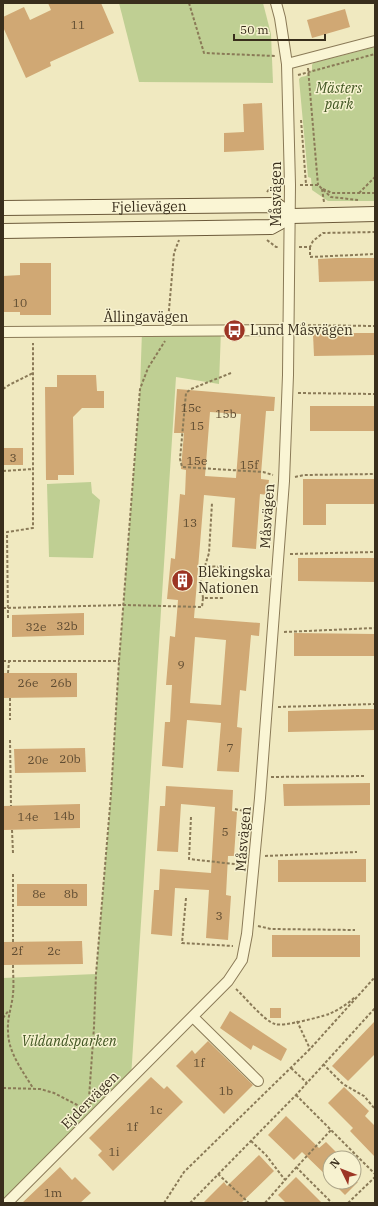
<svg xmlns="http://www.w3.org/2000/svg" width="378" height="1206" font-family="'IBM Plex Serif',serif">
	<rect width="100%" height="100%" fill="#f0e9c0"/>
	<g fill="#bfcf93">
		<path d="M 119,3 L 263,3 L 271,34 L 273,83 L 139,82 Z"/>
		<path d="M 375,47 L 375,201 L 328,201 L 312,190 L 311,178 L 308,177 L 299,79 L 301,77 L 306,76 L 312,70 L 312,65 L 313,63 Z"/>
		<path d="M 221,330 L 219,384 L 176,377 L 131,1078 L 3,1203 L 3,978 L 96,974 L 111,794 L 119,661 L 140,389 L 142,331 Z"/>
		<path d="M 91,482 L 92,493 L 100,500 L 93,558 L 49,557 L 47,484 Z"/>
	</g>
	<g fill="#d0a874" fill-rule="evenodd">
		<path d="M 48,3 L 101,3 L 114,33 L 50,62 L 51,66 L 26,78 L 3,27 L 3,17 L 24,7 L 30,20 L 51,10 Z"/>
		<path d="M 345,9 L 350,27 L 312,38 L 307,20 Z"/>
		<path d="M 262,103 L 264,150 L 224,152 L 224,133 L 244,132 L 243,104 Z"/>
		<path d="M 337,258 L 375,258 L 375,281 L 319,282 L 318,259 Z"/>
		<path d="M 20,263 L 51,263 L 51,315 L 20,315 L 20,312 L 3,312 L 3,276 L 20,275 Z"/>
		<path d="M 353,333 L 375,333 L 375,355 L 314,356 L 313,334 Z"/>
		<path d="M 57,375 L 96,375 L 97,391 L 104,391 L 104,408 L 82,408 L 73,417 L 74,475 L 58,475 L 58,480 L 46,480 L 45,387 L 57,387 Z"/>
		<path d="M 177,389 L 275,397 L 274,411 L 266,411 L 261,474 L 261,479 L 269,480 L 267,495 L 260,494 L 256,549 L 232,547 L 235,498 L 204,495 L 194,618 L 260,623 L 259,636 L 251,635 L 246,691 L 240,690 L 237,727 L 242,728 L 239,772 L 217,771 L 221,723 L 187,720 L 183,768 L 162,766 L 165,722 L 170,722 L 172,685 L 166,685 L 170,636 L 175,637 L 178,600 L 167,599 L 171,558 L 175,559 L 180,494 L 185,495 L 186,470 L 181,469 L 184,433 L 174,433 ZM 210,412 L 241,414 L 236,478 L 205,476 ZM 195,637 L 226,640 L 221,705 L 190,703 Z"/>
		<rect x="310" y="406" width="65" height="25"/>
		<rect x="3" y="448" width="20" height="17"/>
		<path d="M 303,479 L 375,479 L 375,504 L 326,504 L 326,525 L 303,525 Z"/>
		<path d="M 298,558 L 375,558 L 375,582 L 298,581 Z"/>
		<path d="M 84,613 L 84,635 L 12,637 L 12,615 Z"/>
		<path d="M 294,633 L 375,634 L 375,656 L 294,656 Z"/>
		<path d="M 3,673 L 77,673 L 77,697 L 3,698 Z"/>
		<path d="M 355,709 L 375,709 L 375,730 L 288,732 L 288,711 Z"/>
		<path d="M 85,748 L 86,772 L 15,773 L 14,749 Z"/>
		<path d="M 370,783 L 370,805 L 284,806 L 283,784 Z"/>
		<path d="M 166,786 L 233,790 L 232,811 L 237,812 L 234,856 L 228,856 L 226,895 L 231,896 L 228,940 L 206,938 L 209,890 L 175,888 L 172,936 L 151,934 L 154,890 L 159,890 L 160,869 L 211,873 L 215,807 L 181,804 L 178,852 L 157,851 L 160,806 L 165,806 Z"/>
		<path d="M 80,804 L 80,828 L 3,830 L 3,806 Z"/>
		<path d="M 366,859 L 366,882 L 278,882 L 278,860 Z"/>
		<rect x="17" y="884" width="70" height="22"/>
		<rect x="272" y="935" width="88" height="22"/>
		<path d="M 82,941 L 83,964 L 3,965 L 3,942 Z"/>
		<rect x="270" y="1008" width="11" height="10"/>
		<path d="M 230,1011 L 287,1049 L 281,1061 L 253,1045 L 251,1050 L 220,1028 Z"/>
		<path d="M 375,1021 L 375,1054 L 348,1081 L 332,1066 Z"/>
		<path d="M 208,1041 L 253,1085 L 224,1114 L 176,1066 L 192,1050 L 195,1054 Z"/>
		<path d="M 151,1077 L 164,1089 L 167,1086 L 183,1102 L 113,1171 L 98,1155 L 102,1151 L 89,1138 Z"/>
		<path d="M 344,1087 L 369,1111 L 365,1116 L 375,1126 L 375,1157 L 350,1131 L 353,1128 L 328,1103 Z"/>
		<path d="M 286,1116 L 319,1148 L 326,1142 L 342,1158 L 330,1158 L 330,1179 L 302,1152 L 294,1160 L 268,1135 Z"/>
		<path d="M 259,1155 L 274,1171 L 241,1203 L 203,1203 L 224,1182 L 227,1186 Z"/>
		<path d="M 60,1167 L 72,1180 L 75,1177 L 91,1193 L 80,1203 L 22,1203 Z"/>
		<path d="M 296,1177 L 322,1203 L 286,1203 L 278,1195 Z"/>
		<path d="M 332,1182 L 358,1182 L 345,1195 Z"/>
	</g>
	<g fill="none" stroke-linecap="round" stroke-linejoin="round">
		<defs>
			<g id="minor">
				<path d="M 287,64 L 375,41"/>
				<path d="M 3,332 L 289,330"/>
				<path d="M 193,1017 L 258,1081"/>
				<path d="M 7,1203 L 228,981 L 242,960 L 247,934 L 260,798 L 284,481 L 288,375 L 290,185 L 287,64 L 280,18 L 276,3"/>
			</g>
			<g id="secondary">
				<path id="s1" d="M 3,208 L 276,205 L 291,216"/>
				<path d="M 3,231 L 271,227 L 291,216 L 375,214"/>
			</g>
		</defs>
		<use href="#minor" stroke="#8a7a57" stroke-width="12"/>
		<use href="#secondary" stroke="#6c5a3a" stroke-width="16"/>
		<g stroke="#8a7a57" stroke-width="2" stroke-dasharray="3 2" stroke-linecap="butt">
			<path d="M 189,3 L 204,53 L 275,56"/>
			<path d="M 308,68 L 318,185"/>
			<path d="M 298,75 L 375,54"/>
			<path d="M 301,120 L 306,184"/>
			<path d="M 275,185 L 278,173"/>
			<path d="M 300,185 L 318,185 L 331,197 L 358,200"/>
			<path d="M 322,189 L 324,202"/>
			<path d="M 323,189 L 332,193 L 375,193"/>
			<path d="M 267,192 L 271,187 L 280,185"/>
			<path d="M 359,193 L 375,177"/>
			<path d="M 267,240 L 276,247 L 279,247"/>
			<path d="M 299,247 L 310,247 L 313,241 L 323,233 L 375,232"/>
			<path d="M 310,247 L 310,257 L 375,254"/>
			<path d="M 168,321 L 174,253 L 179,240"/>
			<path d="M 298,325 L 375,326"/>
			<path d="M 231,373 L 191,389 L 186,393 L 180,459 L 182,467 L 263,472 L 273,475"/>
			<path d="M 3,389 L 9,385 L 33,373"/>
			<path d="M 298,393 L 375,394"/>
			<path d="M 3,471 L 33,469"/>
			<path d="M 295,477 L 304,475 L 375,474"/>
			<path d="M 290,554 L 375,552"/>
			<path d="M 205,566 L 209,553 L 212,503"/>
			<path d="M 203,598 L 201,581 L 205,566 L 224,567"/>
			<path d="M 3,608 L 124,605 L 202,607 L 203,598 L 223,598"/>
			<path d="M 8,618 L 7,532 L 33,528 L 33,343"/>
			<path d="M 284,632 L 375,628"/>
			<path d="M 3,661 L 119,661"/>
			<path d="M 8,673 L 9,661"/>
			<path d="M 10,698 L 10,720"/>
			<path d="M 278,707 L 375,704"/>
			<path d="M 10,740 L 11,806"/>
			<path d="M 271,777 L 365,776"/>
			<path d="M 235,809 L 248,812"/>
			<path d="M 191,817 L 189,859 L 243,865"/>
			<path d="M 12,830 L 13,853"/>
			<path d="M 265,856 L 357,852"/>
			<path d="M 186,898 L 182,943 L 233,946"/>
			<path d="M 258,926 L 271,929 L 355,930"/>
			<path d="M 13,942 L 13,872"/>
			<path d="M 13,965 C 13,974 14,984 13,994 C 12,1006 7,1018 8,1031 C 8,1052 22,1070 33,1088"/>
			<path d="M 236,989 C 245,997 264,1021 275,1024 C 283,1027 320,1017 329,1014 C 338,1010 348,1004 355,997"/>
			<path d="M 3,1018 L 9,1010"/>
			<path d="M 297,1021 L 310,1049"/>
			<path d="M 323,1064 L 343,1084 L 364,1096 L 375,1109"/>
			<path d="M 291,1068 L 307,1083"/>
			<path d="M 3,1088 L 40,1089 L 54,1093 L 85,1109"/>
			<path d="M 296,1095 L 375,1174"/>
			<path d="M 91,1104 L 89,1098 L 94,1027 L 96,974 L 111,794 L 119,661 L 140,389 L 148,368 L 165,341"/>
			<path d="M 251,1141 L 266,1155 L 285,1180"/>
			<path d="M 296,1167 L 332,1203"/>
			<path d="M 218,1174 L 249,1203"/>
			<path d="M 164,1203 L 184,1172 L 310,1049 L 375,977"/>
			<path d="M 190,1203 L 296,1095 L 375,1008"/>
			<path d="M 265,1203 L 293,1171 L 331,1130"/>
			<path d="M 348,1203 L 375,1177"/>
		</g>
		<use href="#minor" stroke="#faf5d4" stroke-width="10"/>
		<use href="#secondary" stroke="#faf5d4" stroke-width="14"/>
	</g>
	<defs>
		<symbol id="bus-disc" viewBox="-11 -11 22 22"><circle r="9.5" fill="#9c3524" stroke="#f7f2d0"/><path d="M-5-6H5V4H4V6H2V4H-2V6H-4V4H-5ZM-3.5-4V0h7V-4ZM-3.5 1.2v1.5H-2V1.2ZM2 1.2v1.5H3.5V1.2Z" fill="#fff"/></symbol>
		<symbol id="building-disc" viewBox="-11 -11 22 22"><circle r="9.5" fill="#9c3524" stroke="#f7f2d0"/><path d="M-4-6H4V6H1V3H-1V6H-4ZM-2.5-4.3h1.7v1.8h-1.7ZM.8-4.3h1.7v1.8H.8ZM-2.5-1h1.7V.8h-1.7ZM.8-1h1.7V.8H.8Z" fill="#fff"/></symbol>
	</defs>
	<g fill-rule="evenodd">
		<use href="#bus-disc" x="222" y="318" width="25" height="25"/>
		<use href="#building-disc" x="170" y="568" width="25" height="25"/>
	</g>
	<g text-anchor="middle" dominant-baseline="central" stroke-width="3" stroke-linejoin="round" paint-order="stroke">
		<g font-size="12" fill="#5f4c32">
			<text x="78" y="24">11</text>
			<text x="20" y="302">10</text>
			<text x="191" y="407">15c</text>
			<text x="226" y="413">15b</text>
			<text x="197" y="425">15</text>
			<text x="13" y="457">3</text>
			<text x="197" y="460">15e</text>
			<text x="249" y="464">15f</text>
			<text x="190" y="522">13</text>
			<text x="67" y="625">32b</text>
			<text x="36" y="626">32e</text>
			<text x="181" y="664">9</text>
			<text x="28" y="682">26e</text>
			<text x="61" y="682">26b</text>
			<text x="230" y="747">7</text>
			<text x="70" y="758">20b</text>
			<text x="38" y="759">20e</text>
			<text x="64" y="815">14b</text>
			<text x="28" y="816">14e</text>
			<text x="225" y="831">5</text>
			<text x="39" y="893">8e</text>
			<text x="71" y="893">8b</text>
			<text x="219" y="915">3</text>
			<text x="17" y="950">2f</text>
			<text x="54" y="950">2c</text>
			<text x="199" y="1062">1f</text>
			<text x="226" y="1090">1b</text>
			<text x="156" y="1109">1c</text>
			<text x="132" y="1126">1f</text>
			<text x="114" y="1151">1i</text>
			<text x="53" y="1192">1m</text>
		</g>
		<g font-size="14" font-style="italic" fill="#415622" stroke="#f7f2d0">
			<text x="339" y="88">Mästers<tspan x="339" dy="16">park</tspan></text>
			<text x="69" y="1041">Vildandsparken</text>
		</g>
		<g font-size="14" fill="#392e1c" stroke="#f7f2d0">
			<text transform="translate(276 194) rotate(-90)">Måsvägen</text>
			<text stroke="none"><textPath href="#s1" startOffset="146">Fjelievägen</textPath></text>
			<text x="146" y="317">Ällingavägen</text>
			<text transform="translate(267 516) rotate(-86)">Måsvägen</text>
			<text transform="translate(243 839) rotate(-85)">Måsvägen</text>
			<text transform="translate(90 1100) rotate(-45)">Ejdervägen</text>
		</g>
		<g font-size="14" fill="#392e1c" stroke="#f7f2d0" text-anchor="start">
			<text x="250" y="330">Lund Måsvägen</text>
			<text x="198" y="572">Blekingska<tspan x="198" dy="16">Nationen</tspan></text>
		</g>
	</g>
	<rect width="378" height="1206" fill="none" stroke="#392e1c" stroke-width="8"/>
	<g transform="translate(342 1170) rotate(313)"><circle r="19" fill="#f7f2d0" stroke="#aba488"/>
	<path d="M0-3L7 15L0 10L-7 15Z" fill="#9c3524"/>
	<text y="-6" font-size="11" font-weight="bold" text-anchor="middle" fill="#392e1c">N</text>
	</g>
	<path d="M234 34v6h91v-6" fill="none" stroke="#392e1c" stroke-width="2"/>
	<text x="240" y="34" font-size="12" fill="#392e1c" stroke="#f7f2d0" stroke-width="3" paint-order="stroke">50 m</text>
</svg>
